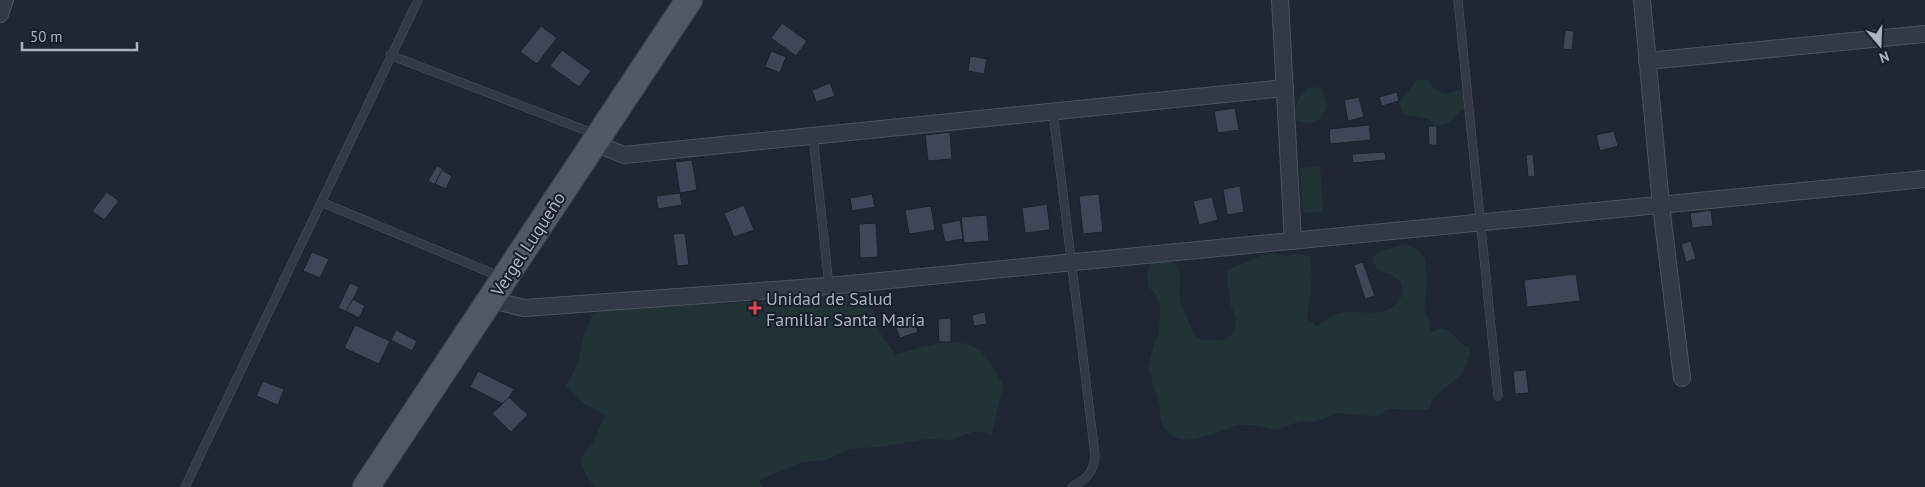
<svg xmlns="http://www.w3.org/2000/svg" width="1925" height="487" font-family="'PT Sans',sans-serif">
	<rect width="100%" height="100%" fill="#1f2735"/>
	<g fill="#213336">
		<path d="M 1416,80 L 1428,80 L 1435,90 L 1446,94 L 1458,90 L 1469,94 L 1469,107 L 1458,113 L 1449,123 L 1437,126 L 1428,119 L 1402,114 L 1399,101 L 1409,91 Z"/>
		<path d="M 1310,87 L 1322,88 L 1327,107 L 1320,119 L 1308,124 L 1296,120 C 1294,103 1298,98 1310,87 Z"/>
		<path d="M 1320,166 L 1323,212 L 1303,213 L 1300,168 Z"/>
		<path d="M 1405,245 L 1417,249 L 1425,259 L 1427,284 L 1424,309 L 1429,320 L 1431,332 L 1442,328 C 1458,334 1455,342 1471,349 L 1463,373 L 1433,398 L 1429,410 L 1388,409 L 1378,417 L 1339,413 L 1314,422 L 1301,421 L 1276,430 L 1251,425 L 1238,425 L 1214,434 L 1188,440 L 1174,437 L 1164,429 L 1160,417 L 1160,405 L 1148,368 L 1154,344 L 1159,333 L 1160,308 L 1157,296 L 1148,286 L 1147,274 L 1151,262 L 1164,260 L 1176,264 C 1184,281 1178,283 1180,299 C 1182,310 1190,322 1193,334 L 1203,341 L 1227,340 L 1235,330 L 1236,318 L 1231,306 L 1227,282 L 1228,270 L 1262,255 L 1274,253 L 1286,256 L 1298,254 L 1310,256 L 1312,280 L 1307,319 L 1317,326 C 1323,322 1329,317 1337,314 C 1364,306 1385,325 1403,294 L 1400,281 L 1390,274 L 1377,270 L 1372,258 L 1382,250 Z"/>
		<path d="M 858,289 L 873,310 L 881,335 L 896,355 C 917,348 950,336 972,346 C 987,352 996,372 1003,385 L 991,436 L 986,432 L 973,432 L 950,440 L 926,439 L 879,447 L 850,449 L 827,460 L 803,462 L 759,480 L 762,487 L 596,487 L 589,482 L 580,459 L 595,439 L 605,415 L 583,403 L 566,386 L 578,363 L 583,338 L 592,315 L 615,308 L 696,302 L 723,304 L 778,301 L 802,295 L 828,296 Z"/>
	</g>
	<g fill="#3d4758" stroke="#1a212c">
		<path d="M 782,23 L 807,41 L 796,56 L 771,38 Z"/>
		<path d="M 541,26 L 557,38 L 537,64 L 520,52 Z"/>
		<path d="M 1565,30 L 1574,31 L 1572,50 L 1563,49 Z"/>
		<path d="M 562,50 L 591,71 L 579,87 L 550,66 Z"/>
		<path d="M 771,51 L 786,57 L 780,73 L 765,67 Z"/>
		<path d="M 970,56 L 987,59 L 984,74 L 968,71 Z"/>
		<path d="M 830,83 L 835,96 L 816,102 L 812,90 Z"/>
		<path d="M 1397,92 L 1399,101 L 1382,106 L 1379,97 Z"/>
		<path d="M 1359,97 L 1364,117 L 1348,121 L 1344,100 Z"/>
		<path d="M 1235,108 L 1239,130 L 1218,133 L 1214,111 Z"/>
		<path d="M 1369,125 L 1371,140 L 1330,144 L 1329,129 Z"/>
		<path d="M 1428,126 L 1437,126 L 1437,145 L 1429,145 Z"/>
		<path d="M 1614,131 L 1618,146 L 1600,151 L 1596,135 Z"/>
		<path d="M 950,132 L 952,159 L 928,161 L 925,135 Z"/>
		<path d="M 1385,152 L 1386,160 L 1353,163 L 1352,154 Z"/>
		<path d="M 1533,154 L 1535,176 L 1528,177 L 1526,155 Z"/>
		<path d="M 692,160 L 697,190 L 680,193 L 675,162 Z"/>
		<path d="M 437,166 L 443,169 L 435,185 L 428,181 Z"/>
		<path d="M 442,170 L 452,176 L 446,189 L 435,184 Z"/>
		<path d="M 1240,186 L 1244,212 L 1227,215 L 1223,189 Z"/>
		<path d="M 107,192 L 119,201 L 104,220 L 92,211 Z"/>
		<path d="M 680,193 L 682,205 L 658,209 L 656,196 Z"/>
		<path d="M 872,194 L 875,207 L 852,211 L 850,198 Z"/>
		<path d="M 1099,194 L 1103,232 L 1083,234 L 1079,196 Z"/>
		<path d="M 1212,197 L 1218,220 L 1199,225 L 1193,201 Z"/>
		<path d="M 1047,204 L 1050,230 L 1025,233 L 1022,208 Z"/>
		<path d="M 744,205 L 754,230 L 734,237 L 724,213 Z"/>
		<path d="M 931,206 L 935,230 L 909,234 L 905,210 Z"/>
		<path d="M 1711,210 L 1713,226 L 1692,228 L 1690,213 Z"/>
		<path d="M 987,215 L 989,241 L 964,243 L 961,217 Z"/>
		<path d="M 960,220 L 963,239 L 945,242 L 941,224 Z"/>
		<path d="M 876,223 L 878,257 L 860,258 L 859,224 Z"/>
		<path d="M 685,233 L 689,265 L 677,266 L 673,234 Z"/>
		<path d="M 1691,241 L 1696,259 L 1686,262 L 1681,244 Z"/>
		<path d="M 312,252 L 329,259 L 320,278 L 303,271 Z"/>
		<path d="M 1363,262 L 1375,296 L 1365,299 L 1354,265 Z"/>
		<path d="M 1576,274 L 1580,301 L 1527,307 L 1524,280 Z"/>
		<path d="M 350,283 L 359,287 L 347,312 L 338,308 Z"/>
		<path d="M 353,299 L 365,306 L 359,318 L 346,311 Z"/>
		<path d="M 985,312 L 987,324 L 974,326 L 972,315 Z"/>
		<path d="M 912,313 L 918,332 L 900,338 L 893,319 Z"/>
		<path d="M 951,318 L 951,342 L 939,342 L 938,319 Z"/>
		<path d="M 355,325 L 390,341 L 379,364 L 344,348 Z"/>
		<path d="M 396,330 L 417,341 L 412,351 L 391,340 Z"/>
		<path d="M 1526,370 L 1529,393 L 1515,394 L 1513,371 Z"/>
		<path d="M 478,371 L 514,389 L 505,405 L 470,387 Z"/>
		<path d="M 263,381 L 284,389 L 278,405 L 256,396 Z"/>
		<path d="M 509,397 L 528,415 L 511,432 L 492,414 Z"/>
	</g>
	<g fill="none" stroke-linecap="round" stroke-linejoin="round">
		<defs>
			<g id="lane">
				<path d="M 1458,0 L 1498,396"/>
				<path d="M 390,55 L 595,134"/>
				<path d="M 1053,112 L 1095,455 C 1094,473 1087,478 1072,487"/>
				<path d="M 813,136 L 829,286"/>
				<path d="M 321,202 L 501,277"/>
				<path d="M 185,487 L 418,0"/>
			</g>
			<g id="street">
				<path d="M 1280,0 L 1293,241"/>
				<path d="M 1642,0 L 1661,205 L 1682,378"/>
				<path d="M 0,14 L 5,0"/>
				<path d="M 1647,61 L 1925,34"/>
				<path d="M 594,143 L 624,155 L 1285,88"/>
				<path d="M 491,300 L 524,308 L 829,286 L 1925,179"/>
			</g>
			<path id="primary" d="M 366,487 L 689,0"/>
		</defs>
		<use href="#lane" stroke="#4d5461" stroke-width="9"/>
		<use href="#street" stroke="#4d5461" stroke-width="18"/>
		<use href="#primary" stroke="#3c434f" stroke-width="28"/>
		<use href="#lane" stroke="#333946" stroke-width="8"/>
		<use href="#street" stroke="#333946" stroke-width="16"/>
		<use href="#primary" stroke="#505866" stroke-width="26"/>
	</g>
	<path fill="#e0444e" stroke="#181f2a" stroke-width="2" d="M752.5 300.5h5v5h5v5h-5v5h-5v-5h-5v-5h5z"/>
	<g text-anchor="middle" dominant-baseline="central" stroke-width="4" stroke-linejoin="round" paint-order="stroke">
		<g font-size="18" fill="#acb4c3" stroke="#181f2a">
			<text transform="translate(528 244) rotate(-57)">Vergel Luqueño</text>
		</g>
		<g font-size="18" fill="#acb4c3" stroke="#181f2a" text-anchor="start">
			<text x="766" y="298">Unidad de Salud<tspan x="766" dy="21">Familiar Santa María</tspan></text>
		</g>
	</g>
	<g transform="translate(1880 45) rotate(161)" stroke="#181f2a" stroke-width="4" paint-order="stroke">
	<path d="M0-4L9 19L0 12L-9 19Z" fill="#acb4c3"/>
	<text y="-8" font-size="14" font-weight="bold" text-anchor="middle" fill="#acb4c3">N</text>
	</g>
	<path d="M22 42v8h115v-8" fill="none" stroke="#acb4c3" stroke-width="2.5"/>
	<text x="30" y="42" font-size="15" fill="#acb4c3" stroke="#181f2a" stroke-width="4" paint-order="stroke">50 m</text>
</svg>
